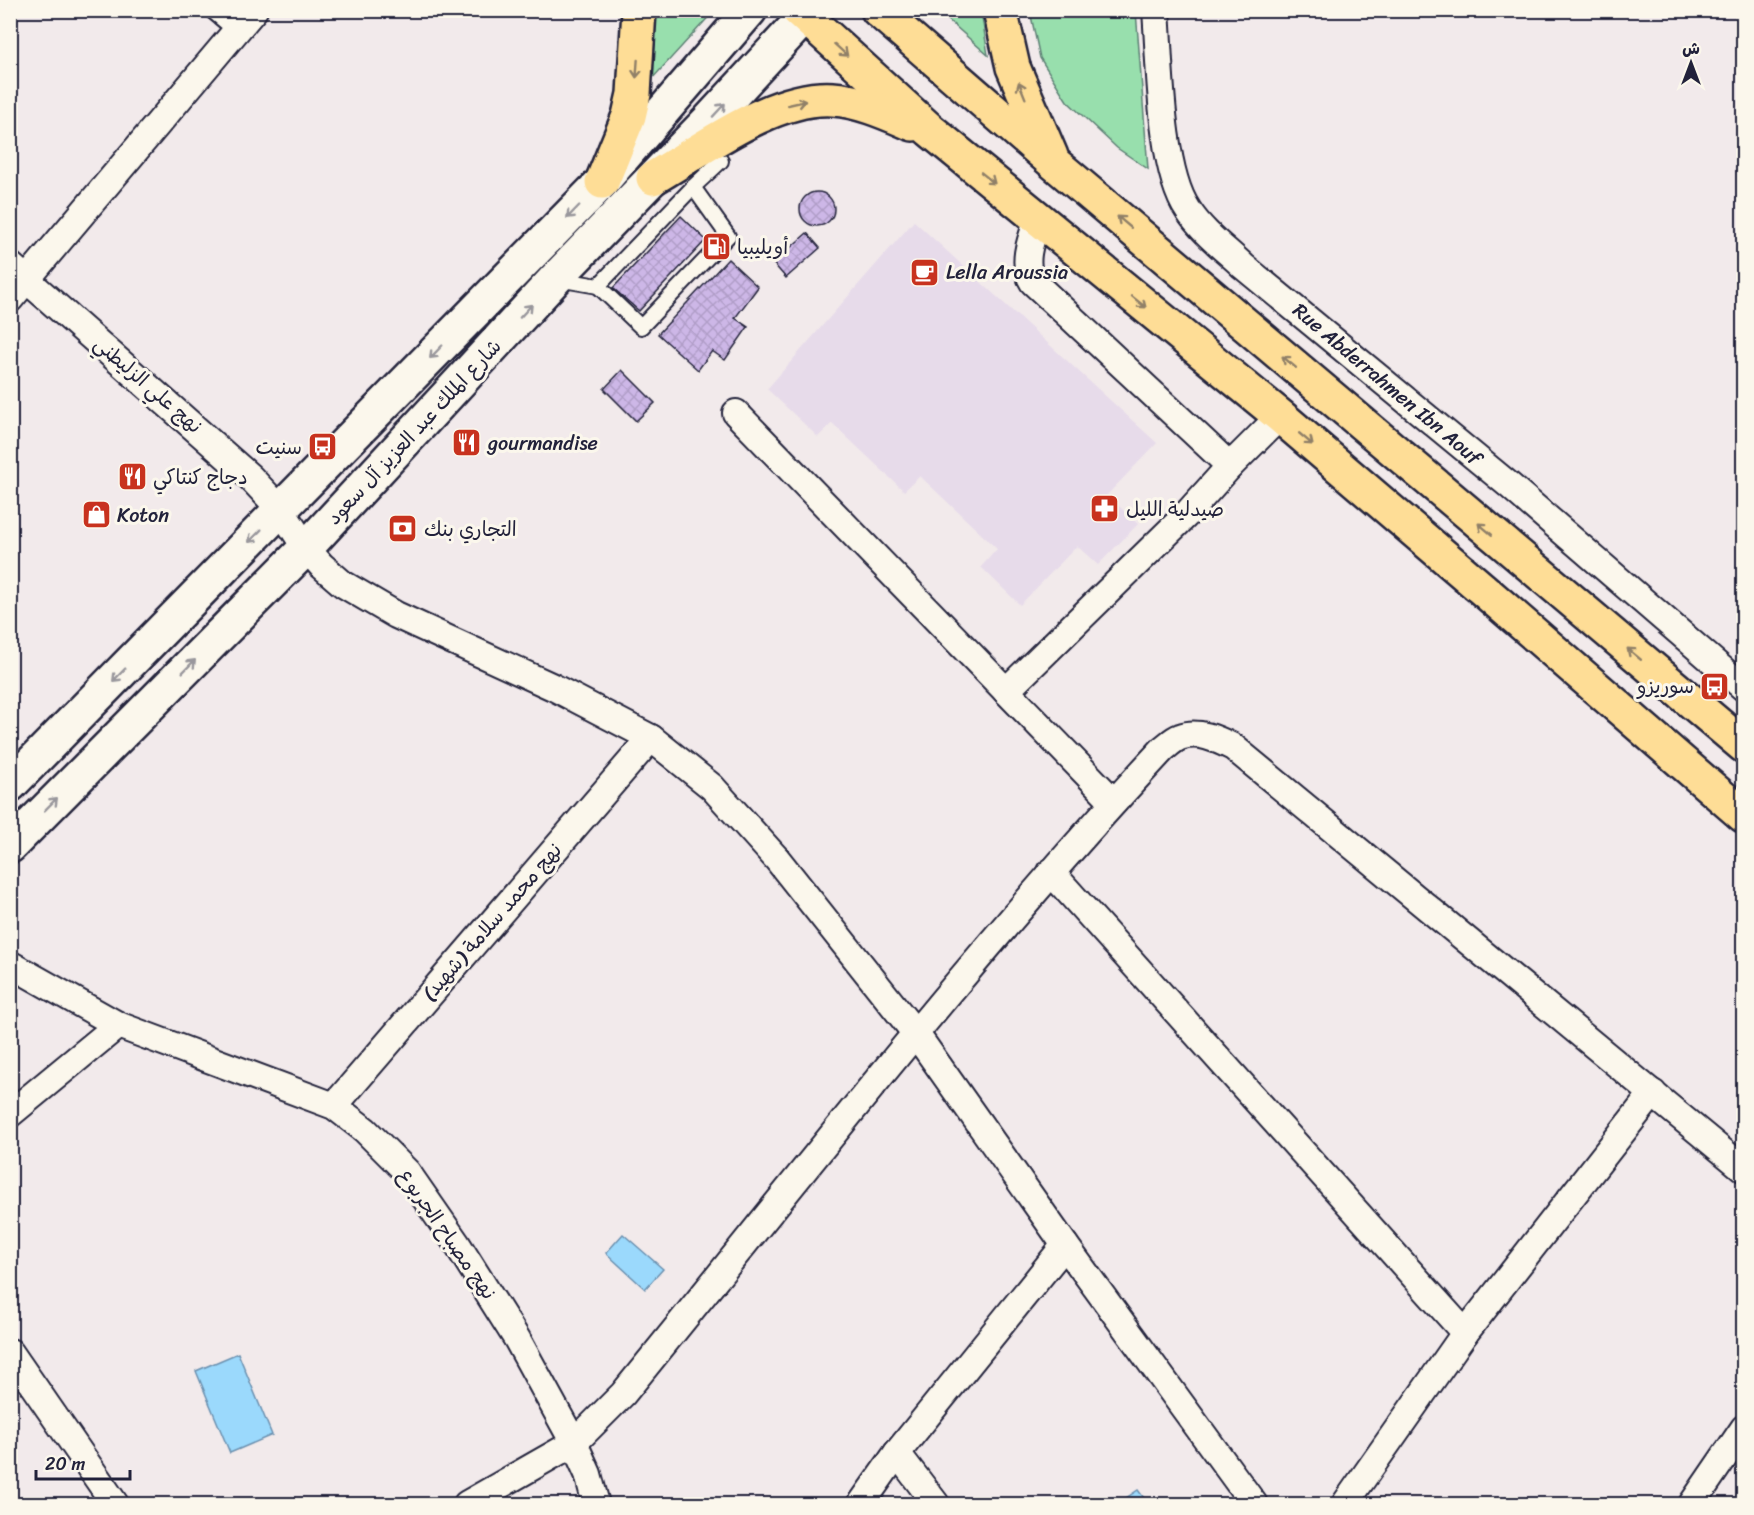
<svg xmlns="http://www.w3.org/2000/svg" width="1754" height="1515" font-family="Sriracha,'Playpen Sans Arabic',sans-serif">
	<defs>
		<pattern id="building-cross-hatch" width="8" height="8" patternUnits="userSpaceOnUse" patternTransform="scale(1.5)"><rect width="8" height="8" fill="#cdb7e7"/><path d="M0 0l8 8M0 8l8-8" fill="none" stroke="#b09dc7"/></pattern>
	</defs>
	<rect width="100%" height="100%" fill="#f2eaeb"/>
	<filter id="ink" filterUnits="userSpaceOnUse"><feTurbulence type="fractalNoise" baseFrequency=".0167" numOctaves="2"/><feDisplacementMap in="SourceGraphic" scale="12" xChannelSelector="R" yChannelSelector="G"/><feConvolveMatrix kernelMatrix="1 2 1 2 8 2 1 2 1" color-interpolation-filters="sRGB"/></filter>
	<g filter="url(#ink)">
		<path fill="#e7dbea" d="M 914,221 L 1157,443 L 1107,495 L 1138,524 L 1098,565 L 1077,546 L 1020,605 L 981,567 L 997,549 L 920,476 L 904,491 L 832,423 L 818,437 L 767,389 Z"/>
		<g fill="#98dfad" stroke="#5d8074" stroke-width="1.5">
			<path d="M 622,11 L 714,11 L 651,80 Z"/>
			<path d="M 938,11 L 981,11 L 988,55 Z"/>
			<path d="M 1030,11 L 1136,11 L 1148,169 L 1117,148 L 1067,101 L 1040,58 Z"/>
		</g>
		<g fill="#9bd9fc" stroke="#6b90af" stroke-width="1.5">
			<path d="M 623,1234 L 663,1269 L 645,1289 L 606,1253 Z"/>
			<path d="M 238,1353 L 272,1435 L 230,1453 L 196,1371 Z"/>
			<path d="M 1138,1490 L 1147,1502 L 1143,1504 L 1117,1504 Z"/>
		</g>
		<g fill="url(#building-cross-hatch)" stroke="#22223b" stroke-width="1.5">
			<circle cx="817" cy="209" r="17"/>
			<path d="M 681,216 L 706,240 L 639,311 L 613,288 Z"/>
			<path d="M 807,233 L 820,248 L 786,278 L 773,263 Z"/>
			<path d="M 728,259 L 758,287 L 735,318 L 748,327 L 725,360 L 712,351 L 698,370 L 658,334 Z"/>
			<path d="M 622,370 L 655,403 L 636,421 L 604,389 Z"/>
		</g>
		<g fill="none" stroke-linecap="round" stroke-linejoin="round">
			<defs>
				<g id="lane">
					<path d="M 211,10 L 236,31"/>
					<path d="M 558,279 L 598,286 L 693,187 L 721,161"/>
					<path d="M 598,286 L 641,327 L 728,236 L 693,187"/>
				</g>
				<g id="street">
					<path d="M 1156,10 C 1160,62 1160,169 1188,210 C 1202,232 1224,248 1243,266 L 1509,485 L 1744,688"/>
					<path d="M 1038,220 C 1031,239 1021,263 1033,282 L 1230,466 L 1280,416"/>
					<path d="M 10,265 L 250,477 L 281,510 L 306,548 L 321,565 L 343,584 L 396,615 L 553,687 L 651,738 L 712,787 L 777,859 L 916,1034 L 1065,1245 L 1254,1504"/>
					<path d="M 10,299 L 254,10"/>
					<path d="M 736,413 L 1114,802"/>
					<path d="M 1006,691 L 1185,516 L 1230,466"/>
					<path d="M 1051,872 L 1465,1333"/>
					<path d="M 10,964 L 118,1025 L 334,1106 L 365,1130 L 407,1172 L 457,1244 L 517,1339 L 574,1443 L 588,1474 L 596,1504"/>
					<path d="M 334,1106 L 651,738"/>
					<path d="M 10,1114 L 118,1025"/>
					<path d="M 10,1352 L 115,1504"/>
					<path d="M 897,1453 L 936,1504"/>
					<path d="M 467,1504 L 574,1443 L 623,1394 C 800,1177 972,954 1163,749 C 1168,745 1174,739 1180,737 C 1198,730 1217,739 1233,747 L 1744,1169"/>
					<path d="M 861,1504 L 897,1453 L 1065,1245"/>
					<path d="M 1345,1504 L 1465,1333 L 1653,1093"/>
					<path d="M 1692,1504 L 1744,1428"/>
				</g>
				<g id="secondary">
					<path d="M 10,785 L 602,182 L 750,10"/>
					<path d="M 10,846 L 306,548 L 556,278 L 709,120 L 811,10"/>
				</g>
				<g id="highway">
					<path d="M 798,10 L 930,130 L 1280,416 L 1487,593 L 1744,816"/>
					<path d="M 878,10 L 1054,163 L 1744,746"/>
					<path d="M 1000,10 L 1013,67 L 1051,156"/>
					<path d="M 653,178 C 703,149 774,95 833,99 C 861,101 887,113 913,124"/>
					<path d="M 602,182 L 629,116 L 634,94 L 639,10"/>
				</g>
			</defs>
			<use href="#lane" stroke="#22223b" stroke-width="18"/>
			<use href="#street" stroke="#22223b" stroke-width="30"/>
			<use href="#secondary" stroke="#22223b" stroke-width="38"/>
			<use href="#highway" stroke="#22223b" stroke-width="38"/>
			<use href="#lane" stroke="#fbf7ec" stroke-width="14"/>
			<use href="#street" stroke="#fbf7ec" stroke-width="26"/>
			<use href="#secondary" stroke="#fbf7ec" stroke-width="33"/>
			<use href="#highway" stroke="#fedd96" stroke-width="33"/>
		</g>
		<defs><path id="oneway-shaft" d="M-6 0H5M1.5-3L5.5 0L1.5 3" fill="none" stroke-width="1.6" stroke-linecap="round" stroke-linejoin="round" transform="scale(1.5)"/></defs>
		<g stroke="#908068">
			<use href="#oneway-shaft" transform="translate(841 50) rotate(42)"/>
			<use href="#oneway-shaft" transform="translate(637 69) rotate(94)"/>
			<use href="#oneway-shaft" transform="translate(1022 90) rotate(-112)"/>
			<use href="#oneway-shaft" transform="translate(797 103) rotate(-13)"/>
			<use href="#oneway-shaft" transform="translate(988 178) rotate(39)"/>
			<use href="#oneway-shaft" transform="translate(1124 222) rotate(-140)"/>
			<use href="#oneway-shaft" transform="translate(1139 302) rotate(39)"/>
			<use href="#oneway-shaft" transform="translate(1289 362) rotate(-140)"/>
			<use href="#oneway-shaft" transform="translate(1306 439) rotate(40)"/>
			<use href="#oneway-shaft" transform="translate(1485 529) rotate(-140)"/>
			<use href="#oneway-shaft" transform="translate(1634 654) rotate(-140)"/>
		</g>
		<g stroke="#99979c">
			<use href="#oneway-shaft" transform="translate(719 110) rotate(-47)"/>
			<use href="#oneway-shaft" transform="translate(573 212) rotate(134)"/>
			<use href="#oneway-shaft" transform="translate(526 311) rotate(-47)"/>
			<use href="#oneway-shaft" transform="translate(436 352) rotate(134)"/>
			<use href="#oneway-shaft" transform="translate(255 536) rotate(135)"/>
			<use href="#oneway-shaft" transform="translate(189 666) rotate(-45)"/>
			<use href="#oneway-shaft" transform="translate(119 675) rotate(134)"/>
			<use href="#oneway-shaft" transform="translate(51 804) rotate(-45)"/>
		</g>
	</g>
	<defs>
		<symbol id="fuel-square" viewBox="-11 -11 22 22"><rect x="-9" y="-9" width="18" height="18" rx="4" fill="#c8321e" stroke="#fbf7ec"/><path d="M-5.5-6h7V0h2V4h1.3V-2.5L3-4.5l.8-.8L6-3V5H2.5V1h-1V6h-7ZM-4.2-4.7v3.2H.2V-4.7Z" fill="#fff"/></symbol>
		<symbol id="cafe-square" viewBox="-11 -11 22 22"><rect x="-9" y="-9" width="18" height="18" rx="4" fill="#c8321e" stroke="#fbf7ec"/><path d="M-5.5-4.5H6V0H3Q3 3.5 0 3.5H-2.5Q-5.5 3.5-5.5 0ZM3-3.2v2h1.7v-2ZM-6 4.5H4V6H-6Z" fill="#fff"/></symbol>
		<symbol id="restaurant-square" viewBox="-11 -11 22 22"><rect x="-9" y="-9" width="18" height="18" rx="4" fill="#c8321e" stroke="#fbf7ec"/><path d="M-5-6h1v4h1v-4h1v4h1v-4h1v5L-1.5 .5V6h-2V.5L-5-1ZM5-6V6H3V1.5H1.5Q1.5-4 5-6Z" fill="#fff"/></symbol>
		<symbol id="bus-square" viewBox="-11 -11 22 22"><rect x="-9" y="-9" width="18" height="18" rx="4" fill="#c8321e" stroke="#fbf7ec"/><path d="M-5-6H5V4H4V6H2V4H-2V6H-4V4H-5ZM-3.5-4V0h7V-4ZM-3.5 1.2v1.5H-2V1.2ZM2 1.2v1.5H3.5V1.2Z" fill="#fff"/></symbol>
		<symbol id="pharmacy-square" viewBox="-11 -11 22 22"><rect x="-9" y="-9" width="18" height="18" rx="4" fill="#c8321e" stroke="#fbf7ec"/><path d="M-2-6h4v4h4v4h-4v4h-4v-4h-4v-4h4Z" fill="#fff"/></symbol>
		<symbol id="shop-square" viewBox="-11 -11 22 22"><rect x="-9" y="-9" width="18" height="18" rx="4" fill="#c8321e" stroke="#fbf7ec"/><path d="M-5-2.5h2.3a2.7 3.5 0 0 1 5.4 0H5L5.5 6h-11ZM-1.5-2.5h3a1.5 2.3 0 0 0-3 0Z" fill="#fff"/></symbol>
		<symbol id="bank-square" viewBox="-11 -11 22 22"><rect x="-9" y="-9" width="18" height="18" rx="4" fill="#c8321e" stroke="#fbf7ec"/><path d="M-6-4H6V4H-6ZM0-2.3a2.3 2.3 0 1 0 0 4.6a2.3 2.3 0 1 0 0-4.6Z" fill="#fff"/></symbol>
	</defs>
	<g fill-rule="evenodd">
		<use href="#fuel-square" x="700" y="230" width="33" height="33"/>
		<use href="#cafe-square" x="908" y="256" width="33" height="33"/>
		<use href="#restaurant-square" x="450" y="426" width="33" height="33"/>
		<use href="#bus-square" x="306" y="430" width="33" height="33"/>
		<use href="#restaurant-square" x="116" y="460" width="33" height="33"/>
		<use href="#pharmacy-square" x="1088" y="492" width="33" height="33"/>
		<use href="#shop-square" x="80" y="498" width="33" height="33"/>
		<use href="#bank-square" x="386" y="512" width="33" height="33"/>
		<use href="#bus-square" x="1698" y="670" width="33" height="33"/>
	</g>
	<g text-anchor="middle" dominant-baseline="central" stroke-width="6" stroke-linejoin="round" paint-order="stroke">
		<g font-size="20" fill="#22223b" stroke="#fbf7ec" text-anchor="start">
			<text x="737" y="247">أويليبيا</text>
			<text x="946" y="272">Lella Aroussia</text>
			<text x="488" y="443">gourmandise</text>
			<text x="302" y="447" text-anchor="end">سنيت</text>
			<text x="153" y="477">دجاج كنتاكي</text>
			<text x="1126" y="509">صيدلية الليل</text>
			<text x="117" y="515">Koton</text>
			<text x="424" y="529">التجاري بنك</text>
			<text x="1694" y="686" text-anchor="end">سوريزو</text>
		</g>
		<g font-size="20" fill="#22223b" stroke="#fbf7ec">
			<text transform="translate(1387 384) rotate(40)">Rue Abderrahmen Ibn Aouf</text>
			<text transform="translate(148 385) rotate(41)">نهج علي الزليطني</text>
			<text transform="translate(414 432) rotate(-47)">شارع الملك عبد العزيز آل سعود</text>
			<text transform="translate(492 922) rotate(-49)">نهج محمد سلامة (شهيد)</text>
			<text transform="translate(447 1234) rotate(55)">نهج مصباح الجربوع</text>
		</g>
	</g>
	<rect width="1754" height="1515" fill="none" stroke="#fbf7ec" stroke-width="36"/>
	<rect x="18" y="18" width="1718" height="1479" fill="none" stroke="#22223b" stroke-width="2" filter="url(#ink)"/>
	<g transform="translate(1691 63)" stroke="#fbf7ec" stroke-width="4.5" paint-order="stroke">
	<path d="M0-4.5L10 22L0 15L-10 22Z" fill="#22223b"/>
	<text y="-9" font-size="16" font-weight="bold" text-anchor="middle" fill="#22223b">ش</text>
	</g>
	<path d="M36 1470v9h94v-9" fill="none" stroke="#22223b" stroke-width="3"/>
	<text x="45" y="1470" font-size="18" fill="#22223b" stroke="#fbf7ec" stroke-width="4.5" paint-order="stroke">20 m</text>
</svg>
